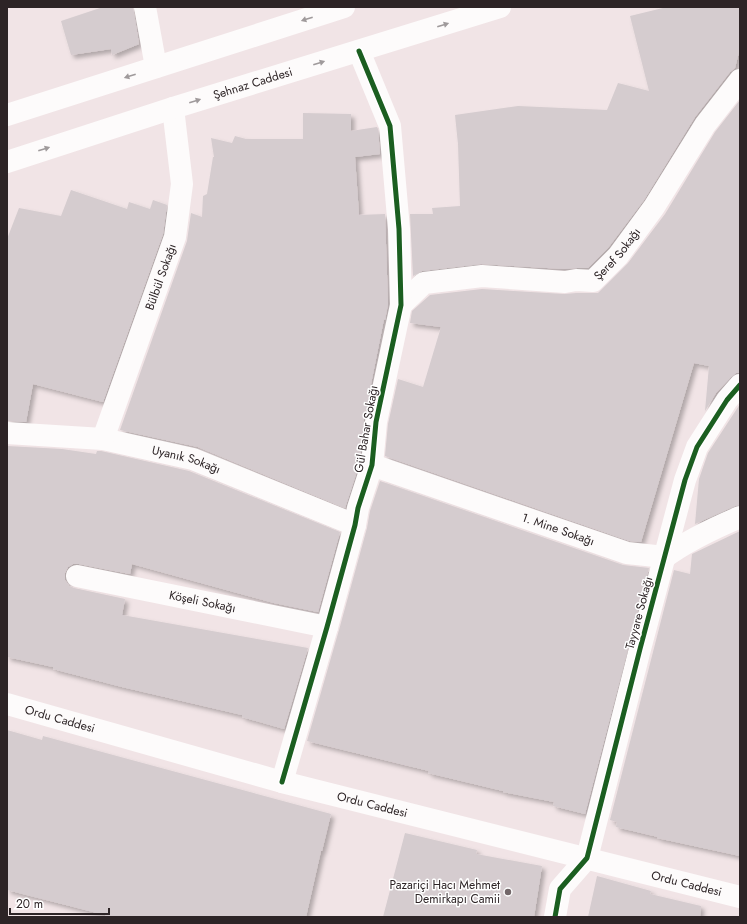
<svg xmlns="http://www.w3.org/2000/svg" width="747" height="924" font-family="Jost,sans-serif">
	<defs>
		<filter id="shadow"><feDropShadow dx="3.5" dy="3.5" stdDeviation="2" flood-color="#0004"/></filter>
	</defs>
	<rect width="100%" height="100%" fill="#f1e4e6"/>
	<g fill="#d5cccf" filter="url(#shadow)">
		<path d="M 103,7 L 133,7 L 139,44 L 112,55 L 111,49 L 71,55 L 61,21 Z"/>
		<path d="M 667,7 L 740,7 L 740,48 L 735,68 L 730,72 L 695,117 L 644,200 L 608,248 L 588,268 L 577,268 L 564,269 L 481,264 L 422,271 L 413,276 L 410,214 L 433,214 L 432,208 L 460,206 L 458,144 L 455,115 L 518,106 L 607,110 L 618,83 L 649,91 L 630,16 Z"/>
		<path d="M 740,100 L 740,373 L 736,373 L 731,377 L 716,393 L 705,411 L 709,366 L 694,363 L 641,542 L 630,541 L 385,456 L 388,424 L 398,379 L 423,387 L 441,327 L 410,323 L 412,311 L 430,295 L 482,289 L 564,294 L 577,293 L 598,293 L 628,263 L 665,214 L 715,132 Z"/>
		<path d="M 303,113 L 351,114 L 351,131 L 377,127 L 378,129 L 380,154 L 355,157 L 359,215 L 385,214 L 388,304 L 385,320 L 384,319 L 364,419 L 360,462 L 345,508 L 198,447 L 120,430 L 187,241 L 191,213 L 202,217 L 203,196 L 207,194 L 213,157 L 214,157 L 211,138 L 232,143 L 235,136 L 246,139 L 303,139 Z"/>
		<path d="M 71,190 L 127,209 L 129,202 L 150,209 L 153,200 L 167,205 L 163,234 L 103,402 L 33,384 L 26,422 L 7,421 L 7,239 L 19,208 L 61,216 Z"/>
		<path d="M 740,404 L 740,505 L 735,506 L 695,524 L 699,479 L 708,453 Z"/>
		<path d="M 7,446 L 62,449 L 96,454 L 97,451 L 101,451 L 189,471 L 340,532 L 318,612 L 274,603 L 132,564 L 130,574 L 79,564 L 73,564 L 68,567 L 65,573 L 65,580 L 69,586 L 74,588 L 125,599 L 122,615 L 308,648 L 284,729 L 242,717 L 242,715 L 122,687 L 53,669 L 53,667 L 7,657 Z"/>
		<path d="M 380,481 L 623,565 L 649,568 L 585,814 L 553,806 L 554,802 L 503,792 L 503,791 L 428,773 L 429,771 L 307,741 L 339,630 L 367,528 L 370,511 Z"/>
		<path d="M 740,531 L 740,856 L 657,838 L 658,837 L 616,827 L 617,822 L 610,820 L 674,570 L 690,574 L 692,554 Z"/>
		<path d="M 7,730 L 42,740 L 43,736 L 331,814 L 322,851 L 321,851 L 306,917 L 113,917 L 7,890 Z"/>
		<path d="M 405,833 L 477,850 L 476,854 L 542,866 L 534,917 L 383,917 Z"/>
		<path d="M 597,876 L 651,891 L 650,894 L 701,906 L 700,917 L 588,917 Z"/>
	</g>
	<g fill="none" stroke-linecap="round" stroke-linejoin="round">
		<g stroke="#fdfbfb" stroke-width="22">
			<path d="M 145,7 L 156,67"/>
			<path id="s1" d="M 401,305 L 424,283 L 482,276 L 565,282 L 576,280 L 593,281 L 618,256 L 654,207 L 705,125 L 740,80"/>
			<path id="s2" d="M 7,433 L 103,439 L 193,459 L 355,525"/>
			<path id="s3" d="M 103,439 L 175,237 L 182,184 L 173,108"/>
			<path id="s4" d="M 372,465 L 627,553 L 665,557 C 688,540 714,528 740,517"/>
			<path id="s5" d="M 77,576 L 327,627"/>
			<path d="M 282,782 L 327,627 L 355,525 L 358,508 L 372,465 L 376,422 L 401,305 L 399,229 L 390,126 L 359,51"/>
			<path d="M 555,917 L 560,889 L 587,858 L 640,649 L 685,480 L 697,447 L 727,400 L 740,385"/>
		</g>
		<path stroke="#fdfbfb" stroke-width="22" id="s6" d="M 7,704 L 282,782 L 740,897"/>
		<g stroke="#fdfbfb" stroke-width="22">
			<path d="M 7,115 L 344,7"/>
			<path id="s7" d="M 7,162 L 173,108 L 500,7"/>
		</g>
		<defs>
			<g id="cycleway">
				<path d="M 282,782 L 327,627 L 355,525 L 358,508 L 372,465 L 376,422 L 401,305 L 399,229 L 390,126 L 359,51"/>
				<path d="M 555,917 L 560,889 L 587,858 L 640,649 L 685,480 L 697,447 L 727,400 L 740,385"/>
			</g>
		</defs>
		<use href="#cycleway" stroke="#fff" stroke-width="8"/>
		<use href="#cycleway" stroke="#1b5e20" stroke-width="5"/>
	</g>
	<defs><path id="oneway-solid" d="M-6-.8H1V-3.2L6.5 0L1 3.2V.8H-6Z"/></defs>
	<g fill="#9f9a9b">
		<use href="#oneway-solid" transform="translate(307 19) rotate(162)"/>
		<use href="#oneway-solid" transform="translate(443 25) rotate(-17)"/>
		<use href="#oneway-solid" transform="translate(319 63) rotate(-17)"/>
		<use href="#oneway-solid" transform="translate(130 76) rotate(162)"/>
		<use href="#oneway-solid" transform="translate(195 101) rotate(-17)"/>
		<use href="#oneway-solid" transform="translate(44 149) rotate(-18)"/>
	</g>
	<circle fill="#726769" stroke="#fff" stroke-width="1.5" cx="508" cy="892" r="4"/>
	<g text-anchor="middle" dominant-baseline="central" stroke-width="3" stroke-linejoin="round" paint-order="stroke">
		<g font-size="12" fill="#2d2426" stroke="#fff">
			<text stroke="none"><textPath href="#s7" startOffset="258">Şehnaz Caddesi</textPath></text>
			<text stroke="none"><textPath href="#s1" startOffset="238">Şeref Sokağı</textPath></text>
			<text stroke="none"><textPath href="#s3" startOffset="172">Bülbül Sokağı</textPath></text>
			<text transform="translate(366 429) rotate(-80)">Gül Bahar Sokağı</text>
			<text stroke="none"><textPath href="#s2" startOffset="182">Uyanık Sokağı</textPath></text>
			<text stroke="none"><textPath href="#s4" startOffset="197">1. Mine Sokağı</textPath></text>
			<text stroke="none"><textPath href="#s5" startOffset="128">Köşeli Sokağı</textPath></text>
			<text transform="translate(639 613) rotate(-75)">Tayyare Sokağı</text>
			<text stroke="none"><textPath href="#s6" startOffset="55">Ordu Caddesi</textPath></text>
			<text stroke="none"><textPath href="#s6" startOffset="379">Ordu Caddesi</textPath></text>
			<text stroke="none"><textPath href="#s6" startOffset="703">Ordu Caddesi</textPath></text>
		</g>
		<g font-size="12" fill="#2d2426" stroke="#fff" text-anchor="end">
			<text x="500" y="885">Pazariçi Hacı Mehmet<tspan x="500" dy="14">Demirkapı Camii</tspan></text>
		</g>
	</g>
	<rect width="747" height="924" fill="none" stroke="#2d2426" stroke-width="16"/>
	<path d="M10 908v6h99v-6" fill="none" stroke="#2d2426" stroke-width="2"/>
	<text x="16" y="908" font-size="12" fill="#2d2426" stroke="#ffffff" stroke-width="3" paint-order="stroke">20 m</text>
</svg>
